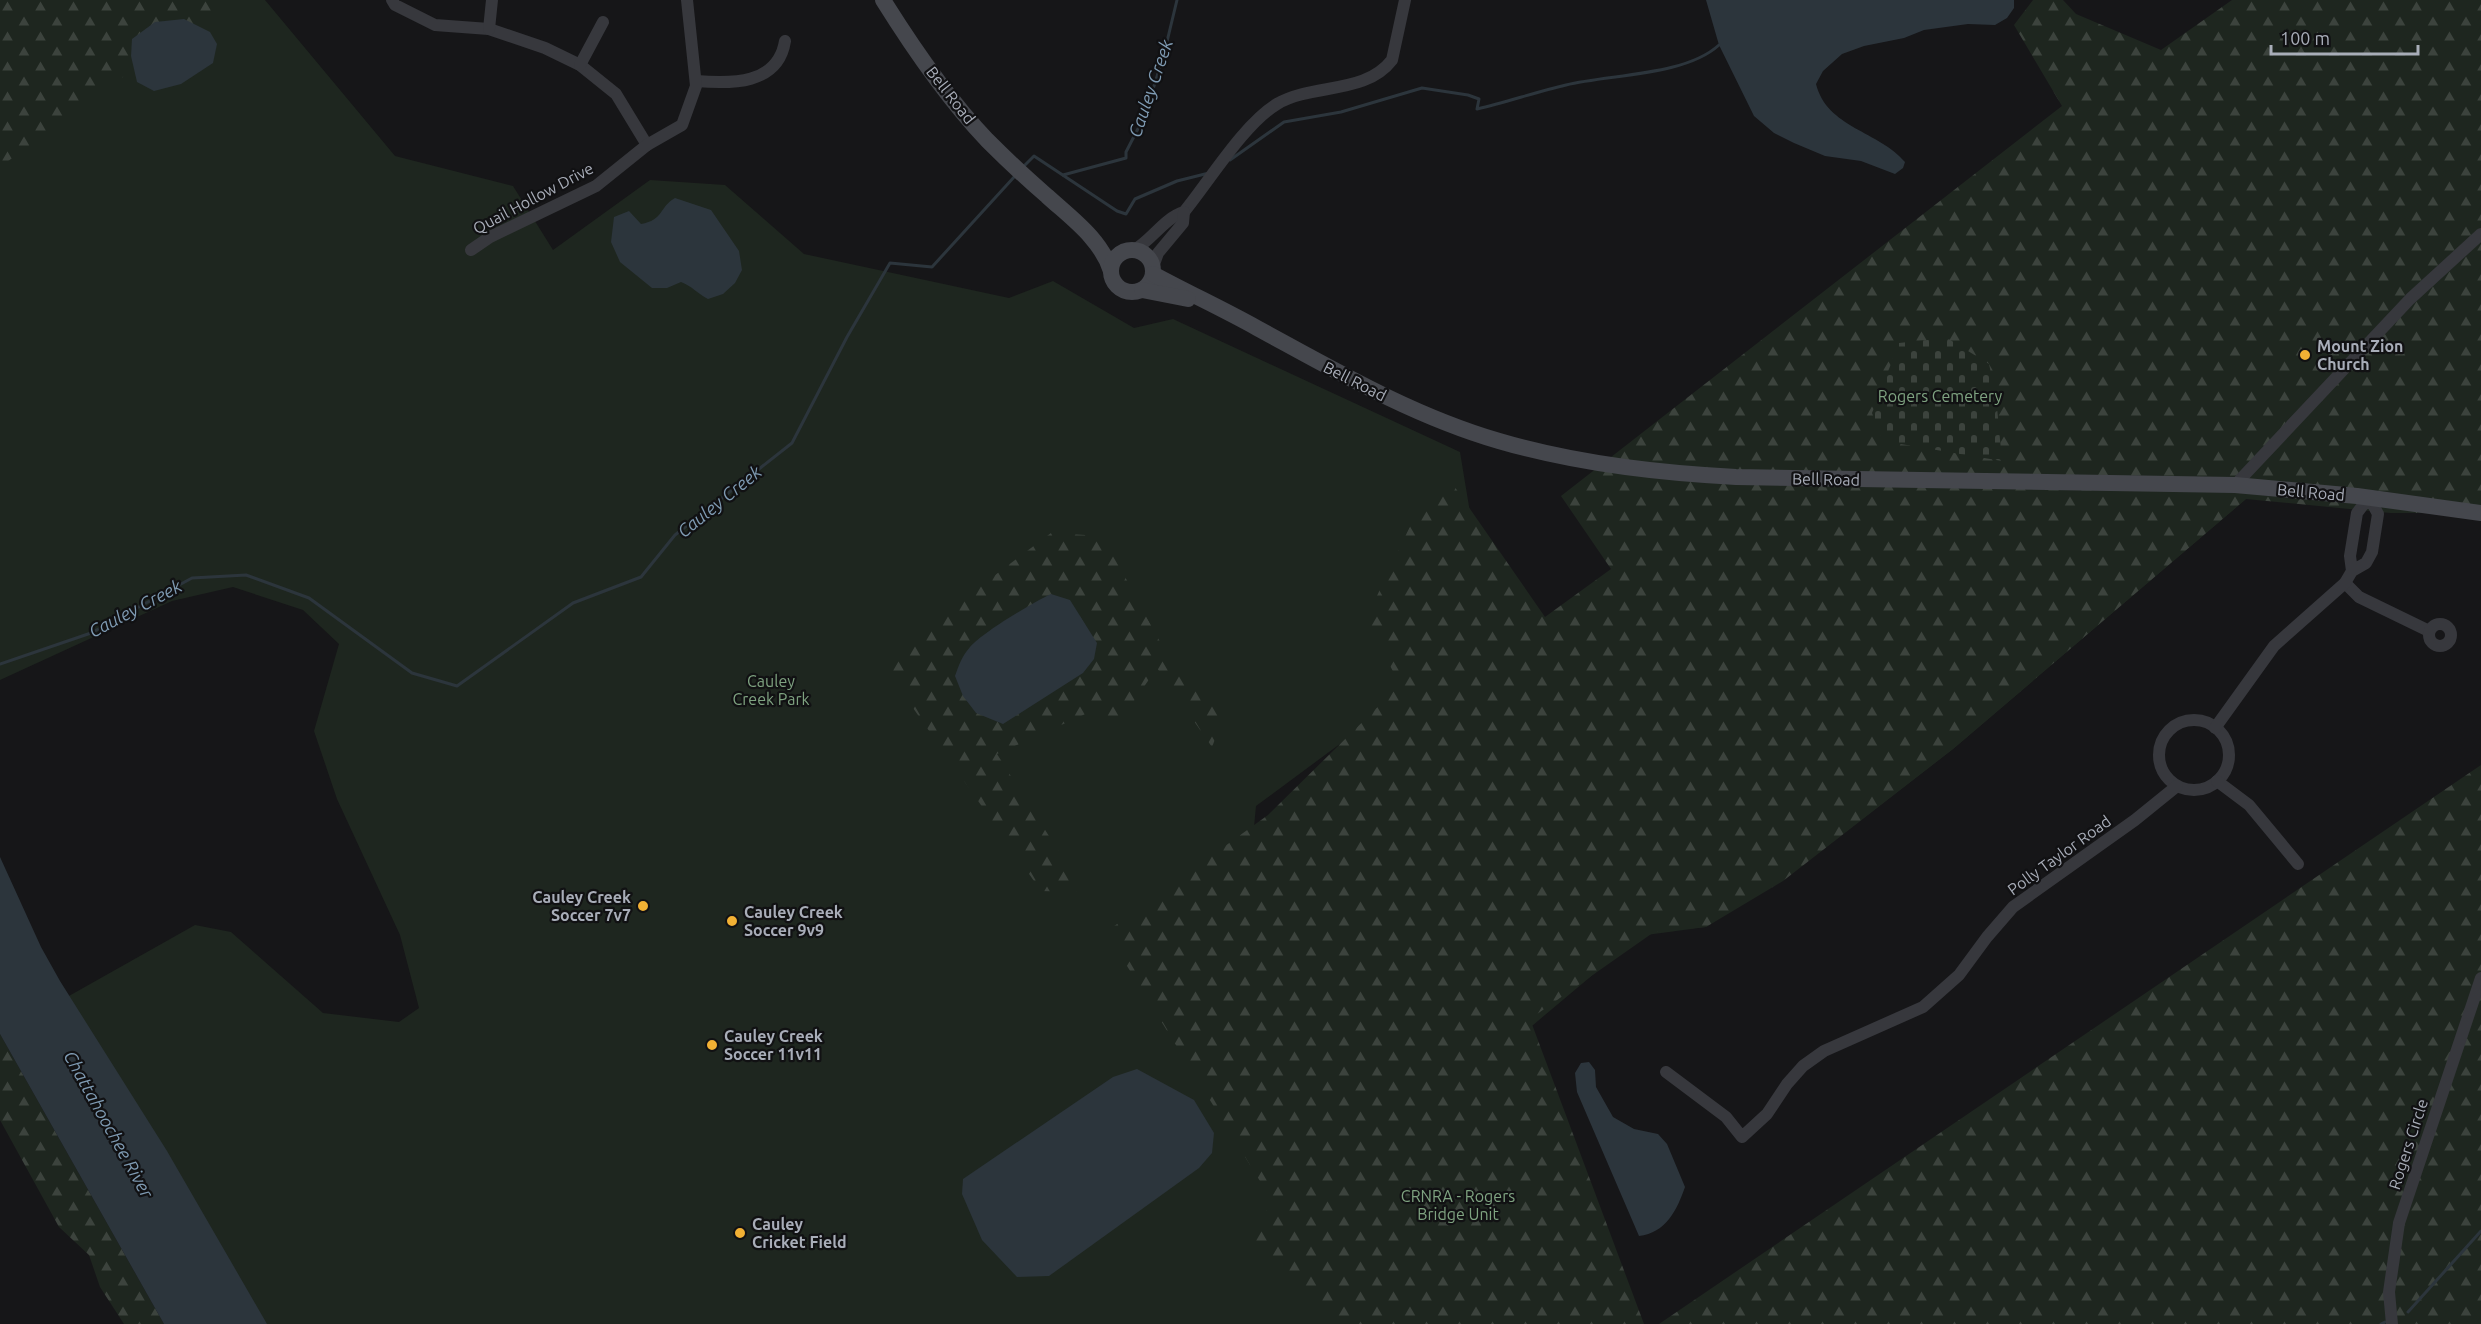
<svg xmlns="http://www.w3.org/2000/svg" width="2481" height="1324" font-family="Ubuntu,sans-serif">
	<defs>
		<pattern id="forest-firs" width="22" height="20" patternUnits="userSpaceOnUse" patternTransform="scale(1.5)"><rect width="22" height="20" fill="#1e261f"/><path d="M5 1l3.5 6h-7zM16 11l3.5 6h-7z" fill="#3c433d"/></pattern>
		<pattern id="cemetery-stones" width="16" height="16" patternUnits="userSpaceOnUse" patternTransform="scale(1.5)"><rect width="16" height="16" fill="#1e261f"/><path d="M2 7V4a2 2 0 0 1 4 0v3zM10 15v-3a2 2 0 0 1 4 0v3z" fill="#3c433d"/></pattern>
	</defs>
	<rect width="100%" height="100%" fill="#161618"/>
	<path fill="#1e261f" d="M 180,0 L 265,0 L 395,156 L 513,186 L 553,250 L 650,180 L 725,185 L 804,254 L 1009,298 L 1053,281 L 1134,328 L 1173,319 L 1460,452 L 1490,633 L 1256,806 L 1249,880 L 2246,499 L 1953,749 L 1813,857 L 1706,927 L 1639,936 L 1520,1036 L 1638,1324 L 257,1324 L 60,1001 L 195,925 L 231,932 L 323,1013 L 399,1022 L 419,1008 L 400,935 L 337,799 L 314,731 L 339,644 L 303,610 L 233,587 L 172,601 L 0,680 L 0,123 Z"/>
	<g fill="url(#forest-firs)">
		<path d="M 0,0 L 228,0 L 0,167 Z"/>
		<path d="M 2033,0 L 2063,0 L 2076,14 L 2161,50 L 2232,0 L 2481,0 L 2481,513 L 2391,513 L 2246,499 L 1953,749 L 1783,881 L 1706,927 L 1654,932 L 1530,1019 L 1644,1324 L 1334,1324 L 1312,1299 L 1245,1240 L 1273,1202 L 1106,932 L 1268,815 L 1400,685 L 1366,619 L 1413,520 L 1452,483 L 1545,617 L 1611,569 L 1561,496 L 2062,106 L 2014,25 Z"/>
		<path d="M 1051,533 L 1103,536 L 1166,653 L 1224,716 L 1212,747 L 1157,668 L 1120,721 L 1092,711 L 997,754 L 1073,874 L 1077,892 L 1041,891 L 883,665 L 978,588 Z"/>
		<path d="M 2481,765 L 2481,1324 L 1659,1324 Z"/>
		<path d="M 0,1034 L 164,1324 L 124,1324 L 100,1287 L 89,1255 L 59,1227 L 0,1120 Z"/>
	</g>
	<path fill="url(#cemetery-stones)" d="M 1947,338 L 1989,364 L 1996,397 L 2002,461 L 1883,441 L 1872,413 L 1899,343 Z"/>
	<g fill="#2c353c">
		<path d="M 1706,0 L 2014,0 L 2014,8 L 2007,18 L 1995,25 L 1968,24 L 1924,30 L 1904,38 L 1864,46 L 1842,54 L 1823,71 L 1816,84 C 1827,128 1879,131 1905,162 L 1903,168 L 1895,174 L 1861,161 L 1825,156 L 1794,143 L 1774,133 L 1754,116 L 1719,45 Z"/>
		<path d="M 184,19 L 210,32 L 217,44 L 213,63 L 181,84 L 154,91 L 137,82 L 131,56 L 132,39 L 155,22 Z"/>
		<path d="M 675,198 L 711,210 L 739,251 L 742,270 L 735,283 L 723,294 L 708,299 C 698,294 692,286 681,282 L 667,288 L 652,288 L 620,262 L 611,242 L 614,217 L 629,211 L 641,224 C 664,220 659,207 675,198 Z"/>
		<path d="M 1051,594 L 1070,600 L 1097,643 L 1094,659 L 1083,673 L 1003,724 L 976,713 L 963,696 L 955,676 C 959,665 962,656 970,647 C 983,632 1032,603 1051,594 Z"/>
		<path d="M 0,857 L 41,947 L 60,981 L 167,1151 L 267,1324 L 164,1324 L 0,1034 Z"/>
		<path d="M 1589,1062 L 1595,1070 L 1596,1087 L 1613,1117 L 1634,1129 L 1658,1134 L 1667,1144 L 1685,1187 C 1677,1210 1666,1233 1639,1236 L 1577,1092 L 1575,1073 L 1581,1063 Z"/>
		<path d="M 1137,1069 L 1194,1100 L 1214,1133 L 1212,1153 L 1199,1168 L 1049,1276 L 1017,1277 L 982,1240 L 962,1194 L 963,1179 L 1113,1077 Z"/>
	</g>
	<g fill="none" stroke-linecap="round" stroke-linejoin="round">
		<g stroke="#2c353c" stroke-width="3">
			<path d="M 1230,160 L 1284,122 L 1341,112 L 1422,88 L 1468,95 L 1479,99 L 1477,109 C 1507,102 1536,92 1566,85 C 1611,74 1685,76 1719,45"/>
			<path d="M 1023,167 L 1034,156 L 1117,211 L 1126,214 L 1135,199 L 1177,181 L 1209,173"/>
			<path d="M 1063,175 L 1126,158 L 1126,152 L 1145,115 L 1164,54 L 1177,0"/>
			<path d="M 0,664 L 91,633 L 192,578 L 246,575 L 309,598 L 412,673 L 457,686 L 573,603 L 641,577 L 675,535 L 792,443 L 847,337 L 890,263 L 932,267 L 1015,176"/>
			<path d="M 2408,1312 L 2481,1231"/>
			<path d="M 2381,1324 L 2385,1322"/>
		</g>
		<g stroke="#37383d" stroke-width="12">
			<path d="M 392,0 L 395,5 L 435,25 L 489,29 L 545,48 L 580,65 L 616,94 L 647,145"/>
			<path d="M 489,29 L 492,0"/>
			<path d="M 580,65 L 603,22"/>
			<path d="M 696,81 C 731,84 778,85 785,41"/>
			<path d="M 1184,212 C 1210,180 1244,124 1277,104 C 1313,83 1365,95 1392,60 L 1405,0"/>
			<path d="M 471,250 L 490,237 L 596,186 L 647,145 L 682,125 L 696,86 L 687,0"/>
			<path d="M 1134,250 C 1152,240 1164,218 1184,212"/>
			<path d="M 1153,267 L 1158,253 L 1183,223 L 1184,212"/>
			<path d="M 2235,485 L 2410,299 L 2481,234"/>
			<path d="M 2345,583 L 2359,597 L 2429,631"/>
			<circle cx="2440" cy="635" r="11"/>
			<circle cx="2194" cy="755" r="35"/>
			<path d="M 2215,728 L 2274,646 L 2345,583 L 2352,571 L 2366,563 L 2372,552 L 2378,514 L 2369,497 L 2357,513 L 2350,556 L 2352,571"/>
			<path d="M 2217,781 L 2249,805 L 2298,864"/>
			<path d="M 1666,1072 L 1726,1117 L 1742,1137 L 1767,1114 L 1787,1084 L 1803,1066 L 1824,1051 L 1923,1007 L 1959,975 L 1987,937 L 2013,907 L 2135,820 L 2177,786"/>
			<path d="M 2392,1324 L 2389,1292 L 2399,1223 L 2481,978"/>
		</g>
		<g stroke="#45474d" stroke-width="16">
			<path d="M 883,0 C 913,48 947,98 987,140 C 1006,159 1026,178 1047,196 C 1071,218 1101,239 1111,271"/>
			<circle cx="1132" cy="271" r="21"/>
			<path d="M 1153,274 C 1188,293 1223,309 1257,328 C 1336,371 1413,416 1499,441 C 1577,464 1656,473 1736,477 L 2235,485 L 2357,496 L 2481,513"/>
			<path d="M 1142,290 L 1188,299"/>
		</g>
	</g>
	<g fill="#f2b134" stroke="#111113" stroke-width="2">
		<circle cx="2305" cy="355" r="6"/>
		<circle cx="643" cy="906" r="6"/>
		<circle cx="732" cy="921" r="6"/>
		<circle cx="712" cy="1045" r="6"/>
		<circle cx="740" cy="1233" r="6"/>
	</g>
	<g text-anchor="middle" dominant-baseline="central" stroke-width="4.5" stroke-linejoin="round" paint-order="stroke">
		<g font-size="16" fill="#a8adb8" stroke="#111113">
			<text transform="translate(951 95) rotate(52)">Bell Road</text>
			<text transform="translate(533 198) rotate(-28)">Quail Hollow Drive</text>
			<text transform="translate(1355 381) rotate(27)">Bell Road</text>
			<text transform="translate(1826 479) rotate(1)">Bell Road</text>
			<text transform="translate(2311 492) rotate(5)">Bell Road</text>
			<text transform="translate(2059 855) rotate(-36)">Polly Taylor Road</text>
			<text transform="translate(2408 1144) rotate(-72)">Rogers Circle</text>
		</g>
		<g font-size="16" font-weight="bold" fill="#a8adb8" stroke="#111113" text-anchor="start">
			<text x="2317" y="346">Mount Zion<tspan x="2317" dy="18">Church</tspan></text>
			<text x="631" y="897" text-anchor="end">Cauley Creek<tspan x="631" dy="18">Soccer 7v7</tspan></text>
			<text x="744" y="912">Cauley Creek<tspan x="744" dy="18">Soccer 9v9</tspan></text>
			<text x="724" y="1036">Cauley Creek<tspan x="724" dy="18">Soccer 11v11</tspan></text>
			<text x="752" y="1224">Cauley<tspan x="752" dy="18">Cricket Field</tspan></text>
		</g>
		<g font-size="16" fill="#7fa381" stroke="#111113">
			<text x="1940" y="396">Rogers Cemetery</text>
			<text x="771" y="681">Cauley<tspan x="771" dy="18">Creek Park</tspan></text>
			<text x="1458" y="1196">CRNRA - Rogers<tspan x="1458" dy="18">Bridge Unit</tspan></text>
		</g>
		<g font-size="18" font-style="italic" fill="#7f9bb3" stroke="#111113">
			<text transform="translate(1150 88) rotate(-71)">Cauley Creek</text>
			<text transform="translate(719 501) rotate(-39)">Cauley Creek</text>
			<text transform="translate(135 608) rotate(-28)">Cauley Creek</text>
			<text transform="translate(109 1124) rotate(61)">Chattahoochee River</text>
		</g>
	</g>
	<path d="M2271 45v9h147v-9" fill="none" stroke="#a8adb8" stroke-width="3"/>
	<text x="2280" y="45" font-size="18" fill="#a8adb8" stroke="#111113" stroke-width="4.5" paint-order="stroke">100 m</text>
</svg>
